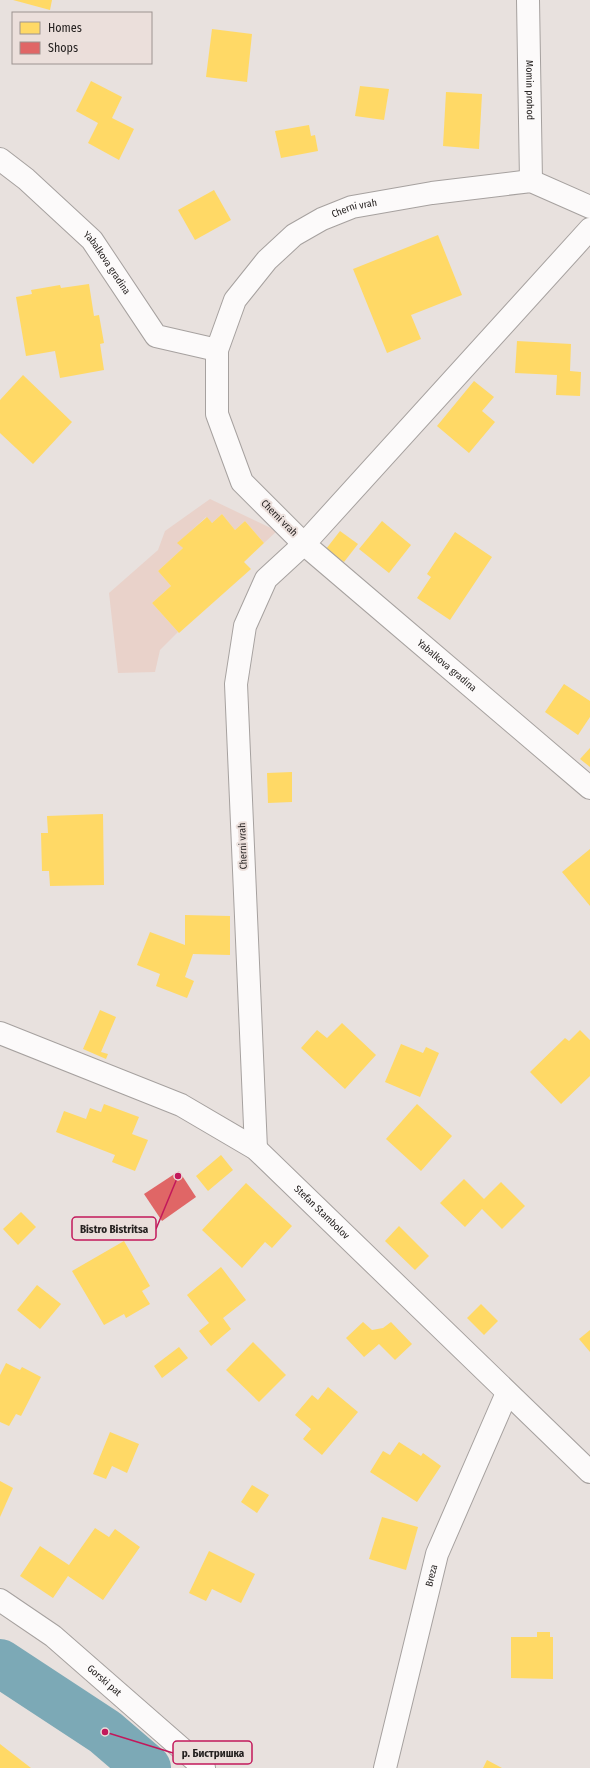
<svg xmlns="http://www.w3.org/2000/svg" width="590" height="1768" font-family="'Fira Sans Condensed',sans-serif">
	<rect width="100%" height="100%" fill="#e8e1de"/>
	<path fill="#e9d2ca" d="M 210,499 L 277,531 L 264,543 L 245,521 L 235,530 L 222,514 L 212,523 L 206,517 L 178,543 L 183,548 L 158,571 L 171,586 L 152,603 L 178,632 L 160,650 L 155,672 L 118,673 L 109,593 L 158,550 L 165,531 Z"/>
	<g fill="#ffd966">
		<path d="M 13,0 L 52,0 L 50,10 Z"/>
		<path d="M 212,29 L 252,34 L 247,82 L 206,77 Z"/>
		<path d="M 91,81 L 122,97 L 112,118 L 134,129 L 119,160 L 88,143 L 98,123 L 76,111 Z"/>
		<path d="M 360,86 L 389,89 L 384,120 L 355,116 Z"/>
		<path d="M 446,92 L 482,94 L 479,149 L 443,146 Z"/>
		<path d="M 309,125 L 311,136 L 315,135 L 318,151 L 281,158 L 275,131 Z"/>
		<path d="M 214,190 L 231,220 L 195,240 L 178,210 Z"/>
		<path d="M 438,235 L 462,295 L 411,315 L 421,339 L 387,353 L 353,269 Z"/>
		<path d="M 89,284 L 94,316 L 99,315 L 104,343 L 100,344 L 104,370 L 60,378 L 55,351 L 26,356 L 16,297 L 32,294 L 31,290 L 60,285 L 61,288 Z"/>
		<path d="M 517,341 L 571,344 L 570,371 L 581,372 L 580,396 L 556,395 L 557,375 L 515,373 Z"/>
		<path d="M 23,375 L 72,422 L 33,464 L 0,433 L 0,400 Z"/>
		<path d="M 474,381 L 494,397 L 482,411 L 495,422 L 469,453 L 437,426 Z"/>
		<path d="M 222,514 L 235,530 L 245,521 L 264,543 L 244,562 L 251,569 L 179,633 L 152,603 L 171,586 L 158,571 L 183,548 L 177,543 L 207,517 L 212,523 Z"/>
		<path d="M 382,521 L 411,545 L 389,573 L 359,549 Z"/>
		<path d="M 340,531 L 358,544 L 344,562 L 326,549 Z"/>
		<path d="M 455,532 L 492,557 L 450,620 L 417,598 L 431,577 L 427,574 Z"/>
		<path d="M 564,684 L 590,701 L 590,717 L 578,735 L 545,712 Z"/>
		<path d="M 590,748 L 590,767 L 580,759 Z"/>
		<path d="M 292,772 L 292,802 L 268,803 L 267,773 Z"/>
		<path d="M 103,814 L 104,885 L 50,886 L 49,871 L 42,871 L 41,833 L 48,833 L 47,816 Z"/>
		<path d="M 590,849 L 590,906 L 562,872 Z"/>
		<path d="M 185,915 L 230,916 L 230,955 L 193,954 L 185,977 L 194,981 L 187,998 L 156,986 L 160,974 L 137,965 L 150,932 L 185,945 Z"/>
		<path d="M 100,1010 L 116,1017 L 101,1052 L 108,1054 L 106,1059 L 83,1049 Z"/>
		<path d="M 342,1023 L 376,1055 L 345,1089 L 301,1048 L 317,1030 L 327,1038 Z"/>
		<path d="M 580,1030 L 590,1040 L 590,1076 L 561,1104 L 530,1072 L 565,1038 L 569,1041 Z"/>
		<path d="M 401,1044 L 423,1053 L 426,1047 L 439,1053 L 420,1097 L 385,1082 Z"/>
		<path d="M 104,1104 L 139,1117 L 132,1134 L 148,1140 L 135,1171 L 112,1162 L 115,1155 L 56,1132 L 64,1111 L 86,1119 L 90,1108 L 101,1112 Z"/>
		<path d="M 417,1104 L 452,1136 L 421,1171 L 386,1139 Z"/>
		<path d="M 221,1155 L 233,1170 L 208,1191 L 196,1176 Z"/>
		<path d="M 464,1179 L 484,1199 L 501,1182 L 525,1206 L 502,1229 L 482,1209 L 465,1227 L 440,1203 Z"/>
		<path d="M 246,1183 L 292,1226 L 272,1248 L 265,1242 L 242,1268 L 202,1230 Z"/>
		<path d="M 21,1212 L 36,1227 L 18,1245 L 3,1229 Z"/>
		<path d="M 399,1226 L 429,1256 L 415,1270 L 385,1241 Z"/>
		<path d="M 124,1241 L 150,1286 L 142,1291 L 150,1304 L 126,1318 L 124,1314 L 104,1325 L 72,1271 Z"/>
		<path d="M 221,1267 L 246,1300 L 223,1318 L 231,1329 L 211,1346 L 199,1331 L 209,1323 L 187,1295 Z"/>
		<path d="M 37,1285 L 61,1304 L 40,1329 L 17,1310 Z"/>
		<path d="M 481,1304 L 498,1321 L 484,1335 L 467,1318 Z"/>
		<path d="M 363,1322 L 372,1330 L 383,1328 L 391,1322 L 412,1344 L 395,1360 L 379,1344 L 364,1357 L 346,1338 Z"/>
		<path d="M 590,1330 L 590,1352 L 579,1339 Z"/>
		<path d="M 253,1342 L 286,1375 L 259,1402 L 226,1370 Z"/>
		<path d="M 179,1347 L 188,1358 L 162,1378 L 154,1366 Z"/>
		<path d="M 6,1363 L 20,1370 L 22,1367 L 41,1377 L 21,1416 L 16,1414 L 9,1426 L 0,1422 L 0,1375 Z"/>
		<path d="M 328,1387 L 358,1412 L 322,1455 L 303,1439 L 311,1429 L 295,1415 L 312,1395 L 318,1400 Z"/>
		<path d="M 110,1432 L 139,1444 L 127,1473 L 112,1466 L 106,1479 L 93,1474 Z"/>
		<path d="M 399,1442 L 421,1456 L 423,1453 L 441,1466 L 417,1502 L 370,1472 L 383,1451 L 390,1455 Z"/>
		<path d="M 0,1481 L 13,1488 L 0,1517 Z"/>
		<path d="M 252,1485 L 269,1495 L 257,1513 L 241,1502 Z"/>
		<path d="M 382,1517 L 418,1527 L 406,1570 L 369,1559 Z"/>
		<path d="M 95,1528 L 109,1537 L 115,1529 L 140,1547 L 103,1600 L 68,1576 L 53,1598 L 20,1576 L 40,1546 L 69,1565 Z"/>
		<path d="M 209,1551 L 255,1574 L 241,1603 L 212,1589 L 206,1601 L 189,1593 Z"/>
		<path d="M 537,1632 L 550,1632 L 550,1637 L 553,1637 L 553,1679 L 511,1678 L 511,1637 L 537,1637 Z"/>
		<path d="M 0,1744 L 31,1768 L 0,1768 Z"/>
		<path d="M 487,1760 L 502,1768 L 483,1768 Z"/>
	</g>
	<path fill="#e06666" d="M 179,1171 L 196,1197 L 162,1221 L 144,1194 Z"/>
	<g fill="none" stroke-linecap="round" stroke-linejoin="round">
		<path stroke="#7ca9b6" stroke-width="48" d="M 0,1663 L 105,1732 L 147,1768"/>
		<defs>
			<g id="minor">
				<path id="s1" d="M 528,0 L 531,181"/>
				<path id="s2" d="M 0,159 L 26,179 L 92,240 L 156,336 L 217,350"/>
				<path id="s3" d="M 590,229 L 304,544 L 590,788"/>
				<path id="s4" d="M 0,1033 L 181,1105 L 256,1149 L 590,1472"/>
				<path id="s5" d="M 256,1149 L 236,684 L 245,626 L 266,579 L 304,544 L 242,482 L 217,414 L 217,350 L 235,300 L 267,260 L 294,235 L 322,219 L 352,207 L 432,193 L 531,181 L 590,207"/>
				<path id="s6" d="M 0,1600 L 53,1636 L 204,1768"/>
				<path id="s7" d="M 385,1768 L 437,1554 L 507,1393"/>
			</g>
		</defs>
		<use href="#minor" stroke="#a6a19f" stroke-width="24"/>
		<use href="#minor" stroke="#fcfafa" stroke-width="22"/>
	</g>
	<g text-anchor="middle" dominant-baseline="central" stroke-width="4" stroke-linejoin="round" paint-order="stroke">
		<g font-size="10" fill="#252120" stroke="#ebdfdb">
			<text stroke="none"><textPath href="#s1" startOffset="90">Momin prohod</textPath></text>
			<text stroke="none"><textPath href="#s5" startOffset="1059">Cherni vrah</textPath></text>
			<text stroke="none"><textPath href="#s2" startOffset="150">Yabalkova gradina</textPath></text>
			<text transform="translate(279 518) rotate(45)">Cherni vrah</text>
			<text stroke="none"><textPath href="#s3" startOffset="613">Yabalkova gradina</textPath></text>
			<text transform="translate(243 846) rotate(-92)">Cherni vrah</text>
			<text stroke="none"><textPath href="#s4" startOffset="373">Stefan Stambolov</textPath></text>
			<text stroke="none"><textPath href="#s7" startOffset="198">Breza</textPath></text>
			<text stroke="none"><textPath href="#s6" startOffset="132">Gorski pat</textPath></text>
		</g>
	</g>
	<path fill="none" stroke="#c2185b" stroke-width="1.5" d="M178 1176L156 1229M105 1732L173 1753"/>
	<g fill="#c2185b" stroke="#ebdfdb" stroke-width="1.5">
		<circle cx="178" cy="1176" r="4"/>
		<circle cx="105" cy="1732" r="4"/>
	</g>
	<g fill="#ebdfdb" stroke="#c2185b" stroke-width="1.5">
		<rect x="72" y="1217" width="84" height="23" rx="4"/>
		<rect x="173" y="1741" width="79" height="23" rx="4"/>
	</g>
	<g font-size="11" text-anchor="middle" font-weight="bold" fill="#252120">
		<text x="114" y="1233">Bistro Bistritsa</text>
		<text x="213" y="1757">р. Бистришка</text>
	</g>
	<rect x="12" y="12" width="140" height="52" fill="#ebdfdb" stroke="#9c9390"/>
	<rect x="20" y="22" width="20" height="12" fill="#ffd966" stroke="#9c9390"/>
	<text x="48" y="32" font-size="12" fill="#252120">Homes</text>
	<rect x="20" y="42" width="20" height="12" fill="#e06666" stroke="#9c9390"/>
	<text x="48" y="52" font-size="12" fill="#252120">Shops</text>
</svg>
